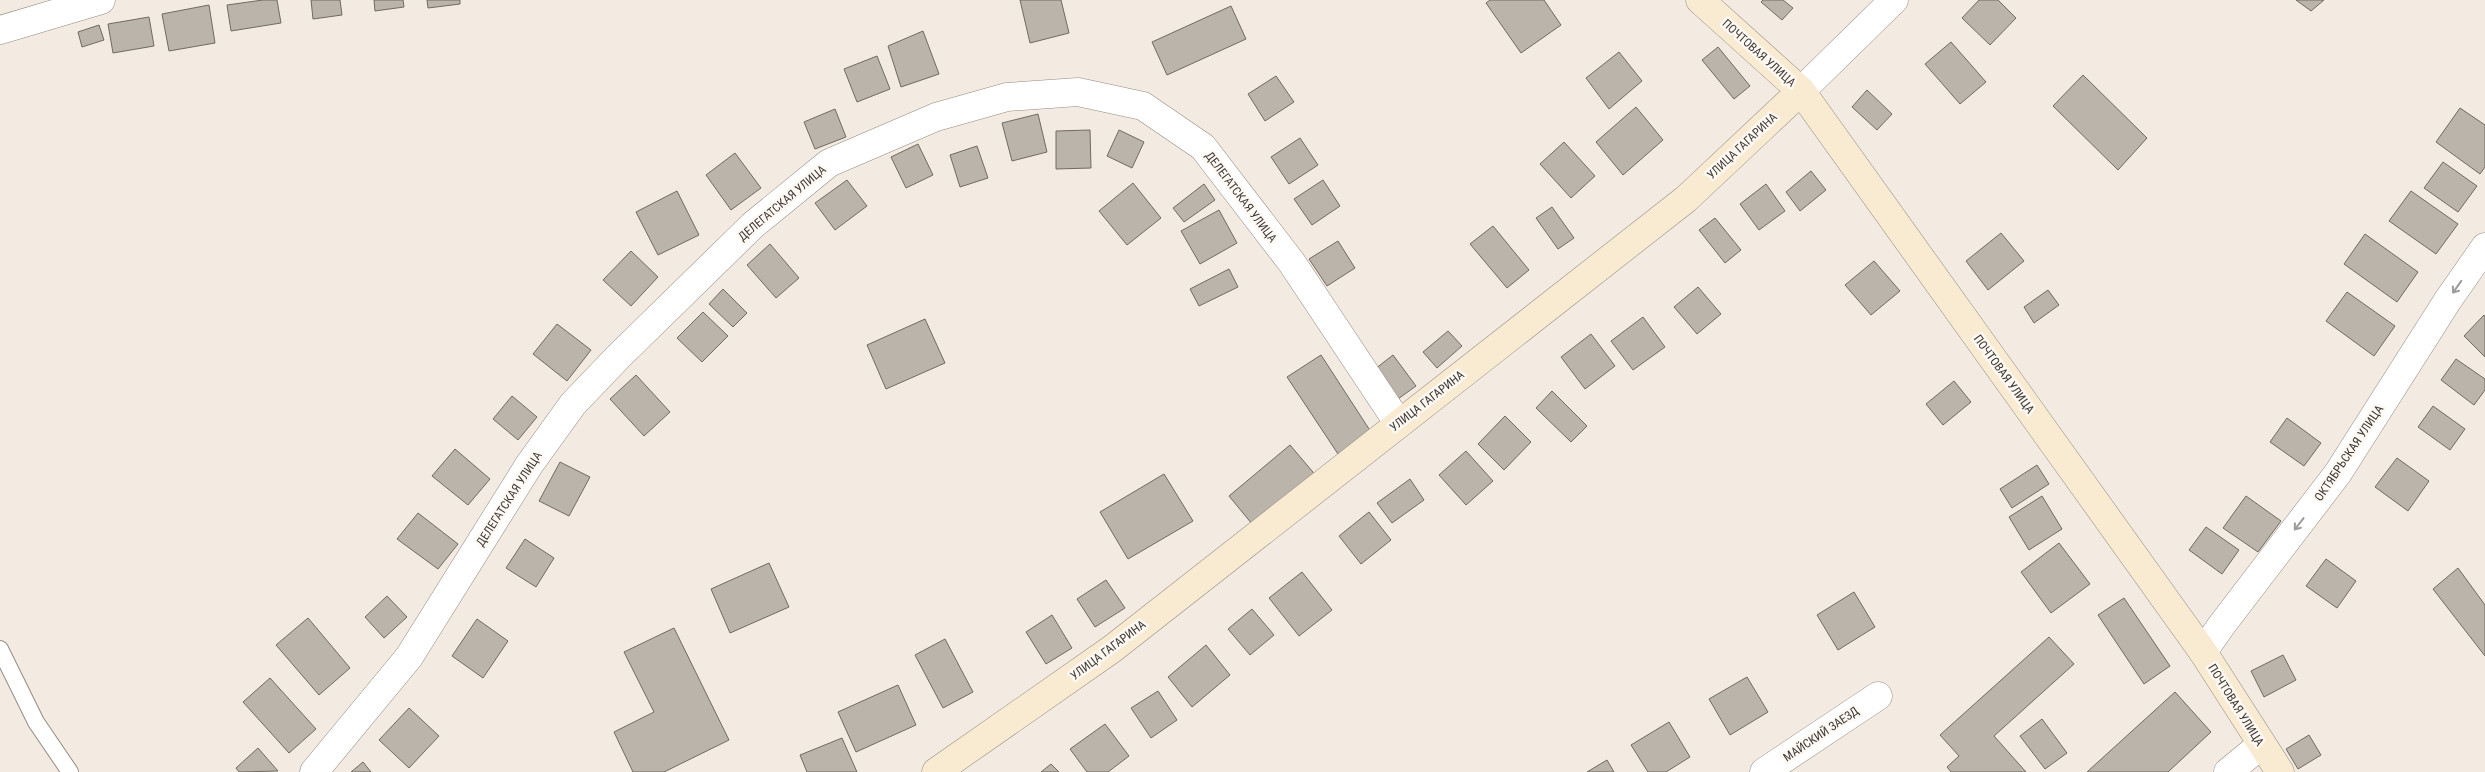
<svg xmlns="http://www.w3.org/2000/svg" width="2485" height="772" font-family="'Roboto Condensed',sans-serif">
	<rect width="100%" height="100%" fill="#f3ebe1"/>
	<g fill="#bab4aa" stroke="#706a61">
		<path d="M 263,0 L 277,0 L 281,23 L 231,31 L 227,5 Z"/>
		<path d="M 311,0 L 340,0 L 342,15 L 313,19 Z"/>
		<path d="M 374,0 L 403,0 L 404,7 L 375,11 Z"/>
		<path d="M 427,0 L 460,0 L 460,4 L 428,8 Z"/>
		<path d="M 1020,0 L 1061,0 L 1069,33 L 1030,43 Z"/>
		<path d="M 1490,0 L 1544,0 L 1561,25 L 1521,53 L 1486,3 Z"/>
		<path d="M 1763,0 L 1783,0 L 1793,8 L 1782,20 L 1761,2 Z"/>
		<path d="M 1979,0 L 1998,0 L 2016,18 L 1990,45 L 1962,18 Z"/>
		<path d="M 2296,0 L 2324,0 L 2311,11 Z"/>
		<path d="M 209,5 L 215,43 L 169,51 L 162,14 Z"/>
		<path d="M 1231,6 L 1246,39 L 1167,75 L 1152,42 Z"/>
		<path d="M 149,17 L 154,46 L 113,53 L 108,24 Z"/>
		<path d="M 99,25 L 104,40 L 82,47 L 78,32 Z"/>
		<path d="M 923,31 L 939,74 L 901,87 L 888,46 Z"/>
		<path d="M 1951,42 L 1986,82 L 1960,104 L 1925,64 Z"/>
		<path d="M 1718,47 L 1750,86 L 1734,99 L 1702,60 Z"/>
		<path d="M 1619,52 L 1642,81 L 1609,109 L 1586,78 Z"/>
		<path d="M 877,56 L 890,89 L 857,102 L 844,69 Z"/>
		<path d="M 2083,75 L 2147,138 L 2118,170 L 2053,106 Z"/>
		<path d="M 1276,76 L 1294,102 L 1265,121 L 1248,94 Z"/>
		<path d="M 1867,90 L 1892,114 L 1877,130 L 1852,107 Z"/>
		<path d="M 1636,107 L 1663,140 L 1623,175 L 1596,142 Z"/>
		<path d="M 2460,108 L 2485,125 L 2485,167 L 2480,174 L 2436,142 Z"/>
		<path d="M 835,109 L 846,137 L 815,149 L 804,122 Z"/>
		<path d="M 1038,114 L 1047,152 L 1012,161 L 1002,123 Z"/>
		<path d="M 1090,130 L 1091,168 L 1056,169 L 1056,131 Z"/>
		<path d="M 1119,130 L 1144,142 L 1132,168 L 1107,156 Z"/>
		<path d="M 1300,138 L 1318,165 L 1289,184 L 1271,157 Z"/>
		<path d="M 1564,142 L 1595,176 L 1571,198 L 1540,164 Z"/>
		<path d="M 918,144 L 933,175 L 906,188 L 891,157 Z"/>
		<path d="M 977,146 L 988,178 L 960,187 L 950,155 Z"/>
		<path d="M 735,153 L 761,188 L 731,210 L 706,175 Z"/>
		<path d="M 2443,162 L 2477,186 L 2458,212 L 2424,188 Z"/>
		<path d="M 1811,171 L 1826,190 L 1800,211 L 1786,192 Z"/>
		<path d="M 847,180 L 867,206 L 835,230 L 815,203 Z"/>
		<path d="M 1323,180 L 1340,206 L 1312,225 L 1294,199 Z"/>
		<path d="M 1133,183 L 1161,218 L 1127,245 L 1099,211 Z"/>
		<path d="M 1204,184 L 1215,200 L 1184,222 L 1173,208 Z"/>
		<path d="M 1766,184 L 1785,211 L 1759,230 L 1740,204 Z"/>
		<path d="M 677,191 L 699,235 L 658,255 L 636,212 Z"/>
		<path d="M 2411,191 L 2458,224 L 2436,254 L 2389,221 Z"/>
		<path d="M 1552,207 L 1574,238 L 1558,249 L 1536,218 Z"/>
		<path d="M 1219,210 L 1237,243 L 1200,264 L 1181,231 Z"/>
		<path d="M 1715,218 L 1741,250 L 1725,263 L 1699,230 Z"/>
		<path d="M 1493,226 L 1529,270 L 1507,288 L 1470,244 Z"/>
		<path d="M 2001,233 L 2024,261 L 1988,290 L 1966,261 Z"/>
		<path d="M 2365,234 L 2418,272 L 2397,302 L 2344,264 Z"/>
		<path d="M 1338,241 L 1355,268 L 1327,286 L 1309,259 Z"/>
		<path d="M 770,244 L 799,278 L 776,298 L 747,265 Z"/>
		<path d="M 631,251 L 658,277 L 631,306 L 603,280 Z"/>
		<path d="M 1874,261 L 1900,291 L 1871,315 L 1845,285 Z"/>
		<path d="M 1229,269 L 1238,287 L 1199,306 L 1190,289 Z"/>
		<path d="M 1698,287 L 1721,314 L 1697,334 L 1674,307 Z"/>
		<path d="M 723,289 L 747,313 L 733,327 L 709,304 Z"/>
		<path d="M 2048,290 L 2059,305 L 2034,323 L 2024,307 Z"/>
		<path d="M 2347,292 L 2395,326 L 2374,356 L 2326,321 Z"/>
		<path d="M 703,312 L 728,336 L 702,362 L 677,338 Z"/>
		<path d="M 2484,315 L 2485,317 L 2485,357 L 2464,336 Z"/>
		<path d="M 1643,317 L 1665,347 L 1633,370 L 1611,341 Z"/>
		<path d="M 925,319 L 945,363 L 886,389 L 867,345 Z"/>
		<path d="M 557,324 L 591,350 L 567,381 L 533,354 Z"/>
		<path d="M 1448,331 L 1462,346 L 1437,368 L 1423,352 Z"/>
		<path d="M 1591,334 L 1615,366 L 1585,389 L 1561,357 Z"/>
		<path d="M 1321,355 L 1371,432 L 1338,454 L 1287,377 Z"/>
		<path d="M 1393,355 L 1416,386 L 1398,399 L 1375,369 Z"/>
		<path d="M 2456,359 L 2485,379 L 2485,390 L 2474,405 L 2441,380 Z"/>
		<path d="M 636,375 L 670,412 L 644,436 L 610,399 Z"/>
		<path d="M 1954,381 L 1971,402 L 1943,425 L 1926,404 Z"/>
		<path d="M 1552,391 L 1587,426 L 1571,442 L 1536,408 Z"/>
		<path d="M 512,396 L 537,417 L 518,440 L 493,419 Z"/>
		<path d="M 2433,406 L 2465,429 L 2450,450 L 2418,427 Z"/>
		<path d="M 1505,416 L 1531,442 L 1504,470 L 1478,444 Z"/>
		<path d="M 2287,418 L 2321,443 L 2304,466 L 2270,442 Z"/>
		<path d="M 1290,445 L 1318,478 L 1257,530 L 1229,496 Z"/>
		<path d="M 455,449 L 490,479 L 468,505 L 432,476 Z"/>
		<path d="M 1466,451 L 1493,481 L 1466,505 L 1439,475 Z"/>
		<path d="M 2397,458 L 2429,481 L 2408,511 L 2375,487 Z"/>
		<path d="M 560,462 L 590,477 L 569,516 L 539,501 Z"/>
		<path d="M 2037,465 L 2049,484 L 2012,508 L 2000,489 Z"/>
		<path d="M 1164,474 L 1193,521 L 1128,559 L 1100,512 Z"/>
		<path d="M 1410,479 L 1424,500 L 1392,523 L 1377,503 Z"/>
		<path d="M 2042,496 L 2062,529 L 2029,550 L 2009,517 Z"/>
		<path d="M 2246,496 L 2281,521 L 2258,552 L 2223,528 Z"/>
		<path d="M 1369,512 L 1391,540 L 1361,564 L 1339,536 Z"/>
		<path d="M 418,513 L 458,544 L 438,569 L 397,539 Z"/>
		<path d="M 2206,527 L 2239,550 L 2222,574 L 2189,550 Z"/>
		<path d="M 525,539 L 554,558 L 536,587 L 506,568 Z"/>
		<path d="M 2059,543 L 2090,584 L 2051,613 L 2021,572 Z"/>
		<path d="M 2326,559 L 2356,581 L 2337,608 L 2306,586 Z"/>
		<path d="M 769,563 L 789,607 L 730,633 L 711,589 Z"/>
		<path d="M 2458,568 L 2485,605 L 2485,656 L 2433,589 Z"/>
		<path d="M 1302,572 L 1332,610 L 1299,636 L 1269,598 Z"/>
		<path d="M 1106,580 L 1125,608 L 1095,627 L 1077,599 Z"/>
		<path d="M 1854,592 L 1875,627 L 1838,650 L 1817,615 Z"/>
		<path d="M 387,596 L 407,617 L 384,638 L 365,617 Z"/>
		<path d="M 2124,598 L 2170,666 L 2144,684 L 2098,615 Z"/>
		<path d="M 1252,609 L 1274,635 L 1250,655 L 1228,629 Z"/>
		<path d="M 1052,615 L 1072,648 L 1046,664 L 1026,632 Z"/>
		<path d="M 308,618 L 350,668 L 319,695 L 276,645 Z"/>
		<path d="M 477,619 L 508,641 L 483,678 L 452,656 Z"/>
		<path d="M 674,628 L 729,740 L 664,772 L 633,772 L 614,732 L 654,712 L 624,652 Z"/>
		<path d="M 2049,637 L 2074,664 L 1994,736 L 2026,772 L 1951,772 L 1947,767 L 1959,756 L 1940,735 Z"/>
		<path d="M 945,639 L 973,692 L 943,708 L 915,655 Z"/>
		<path d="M 1206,645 L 1230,675 L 1192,707 L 1168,677 Z"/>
		<path d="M 2283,655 L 2296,680 L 2264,697 L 2251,671 Z"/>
		<path d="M 1747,677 L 1768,712 L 1730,735 L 1709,699 Z"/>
		<path d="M 270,678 L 316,729 L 289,753 L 243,702 Z"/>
		<path d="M 898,685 L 916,725 L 856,752 L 838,712 Z"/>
		<path d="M 1158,691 L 1177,720 L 1151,738 L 1131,708 Z"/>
		<path d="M 2175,692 L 2211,732 L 2168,772 L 2087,772 Z"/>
		<path d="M 409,708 L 439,736 L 409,768 L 379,740 Z"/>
		<path d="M 2042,719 L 2067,753 L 2045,769 L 2020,736 Z"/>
		<path d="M 1669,722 L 1690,757 L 1666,772 L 1648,772 L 1631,745 Z"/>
		<path d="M 1105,724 L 1129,756 L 1108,772 L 1087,772 L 1070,749 Z"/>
		<path d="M 2309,735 L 2321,755 L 2298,769 L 2286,749 Z"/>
		<path d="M 842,738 L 857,772 L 807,772 L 800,755 Z"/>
		<path d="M 258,748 L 278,771 L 239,772 L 236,768 Z"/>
		<path d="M 1607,760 L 1614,772 L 1587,772 Z"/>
		<path d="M 363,762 L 371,772 L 351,772 Z"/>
		<path d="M 1051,764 L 1059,772 L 1041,772 Z"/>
	</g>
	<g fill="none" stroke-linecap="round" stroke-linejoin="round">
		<defs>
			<path id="lane" d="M 0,649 L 36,722 L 70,772"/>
			<g id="street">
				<path d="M 0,30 L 101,0"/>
				<path d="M 1801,91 L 1894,0"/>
				<path d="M 2203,652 L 2221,626 L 2338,473 L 2448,300 L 2485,247"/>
				<path d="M 314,772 L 409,657 L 529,465 L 573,404 L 618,357 L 753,225 L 829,163 L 936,117 L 1007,97 L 1078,92 L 1143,106 L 1203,147 L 1292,263 L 1399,424"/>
				<path d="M 1764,772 L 1878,696"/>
				<path d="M 2228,772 L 2261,745"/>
			</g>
			<g id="secondary">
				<path d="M 1700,0 L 1801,91 L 2203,652 L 2280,772"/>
				<path d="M 936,772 L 1112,649 L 1686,199 L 1801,91"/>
			</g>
		</defs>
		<use href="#lane" stroke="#938b82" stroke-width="18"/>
		<use href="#street" stroke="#938b82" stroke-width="29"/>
		<use href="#secondary" stroke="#938b82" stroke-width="29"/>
		<use href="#lane" stroke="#fff" stroke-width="16"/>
		<use href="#street" stroke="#fff" stroke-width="28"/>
		<use href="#secondary" stroke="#f9ead2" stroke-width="28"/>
	</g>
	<defs><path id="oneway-shaft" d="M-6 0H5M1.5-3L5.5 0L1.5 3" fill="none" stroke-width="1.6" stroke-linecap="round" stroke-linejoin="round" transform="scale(1.25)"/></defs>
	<g stroke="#9e9c9a">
		<use href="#oneway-shaft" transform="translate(2457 287) rotate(125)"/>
		<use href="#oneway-shaft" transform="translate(2299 524) rotate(128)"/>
	</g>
	<g text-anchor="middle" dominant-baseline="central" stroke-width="5" stroke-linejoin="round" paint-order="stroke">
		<g font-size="12" fill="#3c3935" stroke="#fef8f3">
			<text transform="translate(1759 53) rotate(42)">ПОЧТОВАЯ УЛИЦА</text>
			<text transform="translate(1742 146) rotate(-43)">УЛИЦА ГАГАРИНА</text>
			<text transform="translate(1241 197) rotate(53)">ДЕЛЕГАТСКАЯ УЛИЦА</text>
			<text transform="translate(782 203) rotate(-40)">ДЕЛЕГАТСКАЯ УЛИЦА</text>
			<text transform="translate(2004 374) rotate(54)">ПОЧТОВАЯ УЛИЦА</text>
			<text transform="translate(1427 401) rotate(-38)">УЛИЦА ГАГАРИНА</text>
			<text transform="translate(2349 453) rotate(-56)">ОКТЯБРЬСКАЯ УЛИЦА</text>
			<text transform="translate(509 499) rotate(-57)">ДЕЛЕГАТСКАЯ УЛИЦА</text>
			<text transform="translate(1108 650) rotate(-37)">УЛИЦА ГАГАРИНА</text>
			<text transform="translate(2236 705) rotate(58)">ПОЧТОВАЯ УЛИЦА</text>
			<text transform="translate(1821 734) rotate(-34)">МАЙСКИЙ ЗАЕЗД</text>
		</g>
	</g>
</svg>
